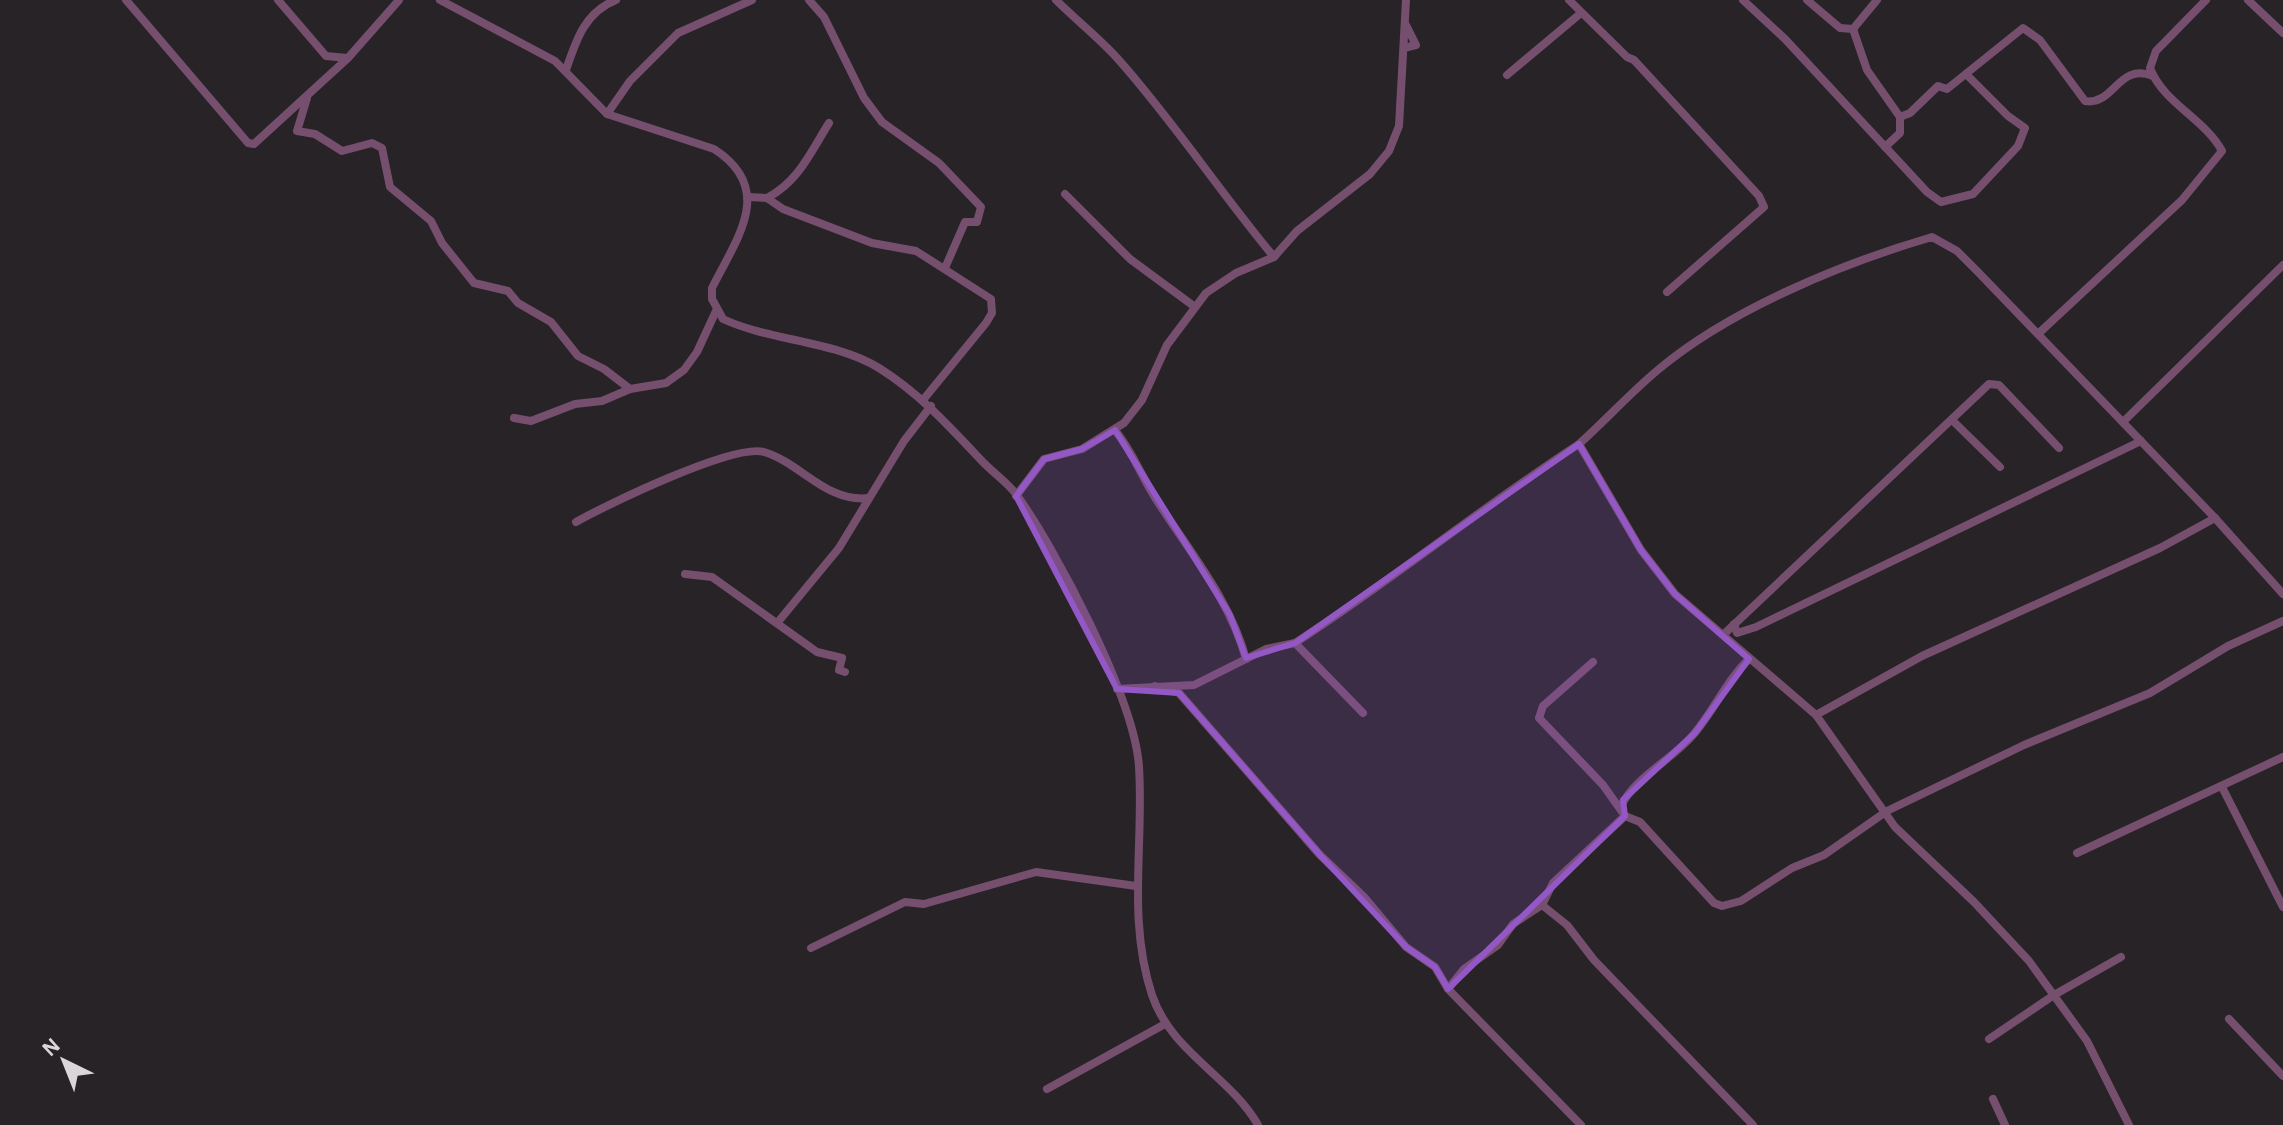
<svg xmlns="http://www.w3.org/2000/svg" width="2283" height="1125" font-family="'Alegreya Sans',sans-serif">
	<rect width="100%" height="100%" fill="#272326"/>
	<g fill="none" stroke-linecap="round" stroke-linejoin="round">
		<g stroke="#764f6f" stroke-width="8">
			<path d="M 126,0 L 248,143 L 254,144 L 348,58 L 399,0"/>
			<path d="M 278,0 L 326,56 L 347,58"/>
			<path d="M 440,0 L 555,61 L 607,114 L 714,149 C 776,189 737,238 712,288 L 712,299 L 723,319 C 770,341 836,341 879,368 C 919,393 949,426 981,460 C 992,472 1007,482 1016,494 C 1056,549 1135,700 1139,767 C 1144,845 1127,919 1152,995 C 1171,1052 1230,1076 1258,1125"/>
			<path d="M 809,0 L 824,17 L 864,98 L 882,122 L 939,163 L 981,207 L 977,222 L 965,222 L 945,268"/>
			<path d="M 1056,0 C 1076,20 1099,38 1118,59 C 1174,122 1220,192 1274,257"/>
			<path d="M 1569,0 L 1627,57 L 1634,60 L 1759,196 L 1764,207 L 1667,292"/>
			<path d="M 1743,0 L 1785,39 L 1927,192 L 1941,202 L 1973,194 L 2018,146 L 2025,128 L 2008,116 L 1966,74"/>
			<path d="M 1807,0 L 1840,28 L 1853,29 L 1877,0"/>
			<path d="M 2248,0 L 2283,33"/>
			<path d="M 1853,29 L 1867,70 L 1900,117"/>
			<path d="M 1404,48 L 1416,45 L 1406,25"/>
			<path d="M 566,70 C 576,40 585,12 616,0"/>
			<path d="M 1507,75 L 1581,13"/>
			<path d="M 307,98 L 297,131 L 315,134 L 342,151 L 372,143 L 382,148 L 390,187 L 431,221 L 442,243 L 474,283 L 508,291 L 518,303 L 551,322 L 578,356 L 604,369 L 630,389"/>
			<path d="M 607,114 L 630,81 L 678,33 L 752,0"/>
			<path d="M 1885,147 L 1900,133 L 1900,117 L 1910,113 L 1938,86 L 1947,89 L 2023,28 L 2040,40 L 2085,101 C 2114,106 2118,62 2153,76"/>
			<path d="M 1065,194 L 1130,259 L 1195,307"/>
			<path d="M 748,197 L 767,198 L 783,209 L 872,243 L 916,251 L 991,299 L 992,313 L 986,323 L 923,400"/>
			<path d="M 767,198 C 799,181 810,153 829,123"/>
			<path d="M 2038,334 L 2182,200 L 2222,151 C 2205,119 2163,103 2150,68 L 2156,51 L 2206,0"/>
			<path d="M 514,418 L 531,421 L 575,404 L 602,401 L 630,389 L 666,383 L 684,370 L 697,352 L 716,311"/>
			<path d="M 1952,420 L 2000,467"/>
			<path d="M 2123,422 L 2283,265"/>
			<path d="M 1115,430 C 1134,454 1140,474 1156,499 C 1188,550 1230,599 1246,659"/>
			<path d="M 1016,496 L 1044,459 L 1082,449 L 1124,423 L 1142,400 L 1167,345 L 1206,293 L 1236,273 L 1274,257 L 1297,231 L 1370,174 L 1389,151 L 1399,126 L 1406,0"/>
			<path d="M 576,522 C 606,505 734,443 764,452 C 801,463 826,503 869,498"/>
			<path d="M 685,574 L 712,577 L 817,652 L 842,658 L 839,670 L 845,672"/>
			<path d="M 778,622 L 839,548 L 904,441 L 931,406"/>
			<path d="M 1734,624 L 1737,633 L 1756,627 L 2141,441"/>
			<path d="M 1723,635 L 1989,384 L 1999,385 L 2059,448"/>
			<path d="M 1295,643 C 1392,580 1482,507 1579,444"/>
			<path d="M 1593,662 L 1543,706 L 1539,718 L 1603,785 L 1625,816 L 1640,822 L 1714,903 L 1722,906 L 1741,901 L 1792,868 L 1824,855 L 1887,811 L 2024,745 L 2150,693 L 2228,646 L 2283,621"/>
			<path d="M 1155,686 L 1179,693 L 1320,855 L 1365,898 L 1406,947 L 1435,967 L 1448,989 L 1581,1125"/>
			<path d="M 1117,689 L 1194,685 L 1266,649 L 1295,643 L 1363,713"/>
			<path d="M 1816,715 L 1922,656 L 2160,548 L 2215,518"/>
			<path d="M 2222,787 L 2283,907"/>
			<path d="M 1621,806 C 1636,776 1672,760 1693,735 C 1714,711 1726,681 1749,659"/>
			<path d="M 2077,853 L 2283,757"/>
			<path d="M 1542,905 L 1567,925 L 1594,960 L 1753,1125"/>
			<path d="M 811,948 L 905,902 L 924,904 L 1036,872 L 1136,886"/>
			<path d="M 1448,989 L 1464,969 L 1498,945 L 1513,924 L 1542,905 L 1553,883 L 1625,816"/>
			<path d="M 2229,1019 L 2283,1076"/>
			<path d="M 1989,1039 L 2054,995 L 2121,957"/>
			<path d="M 1047,1089 L 1165,1024"/>
			<path d="M 1993,1099 L 2005,1125"/>
			<path d="M 2129,1125 L 2087,1041 L 2029,961 L 1974,902 L 1895,827 L 1816,715 L 1675,594 L 1641,550 L 1579,444 C 1606,420 1631,392 1659,369 C 1731,309 1843,263 1932,237 L 1957,251 L 1978,272 L 2215,518 L 2283,594"/>
		</g>
	</g>
	<path fill="#9357c6" fill-opacity="0.2" stroke="#9357c6" stroke-width="6" stroke-linejoin="round" d="M 1115,430 L 1230,615 L 1246,658 L 1295,643 L 1579,444 L 1641,550 L 1675,594 L 1749,659 L 1695,733 L 1623,800 L 1625,816 L 1448,989 L 1435,967 L 1406,947 L 1320,855 L 1179,693 L 1117,689 L 1016,496 L 1044,459 L 1082,449 Z"/>
	<g transform="translate(64 1061) rotate(317)" stroke="#272326" stroke-width="6" paint-order="stroke">
	<path d="M0-6L14 30L0 20L-14 30Z" fill="#dad7da"/>
	<text y="-12" font-size="22" font-weight="bold" text-anchor="middle" fill="#dad7da">N</text>
	</g>
</svg>
